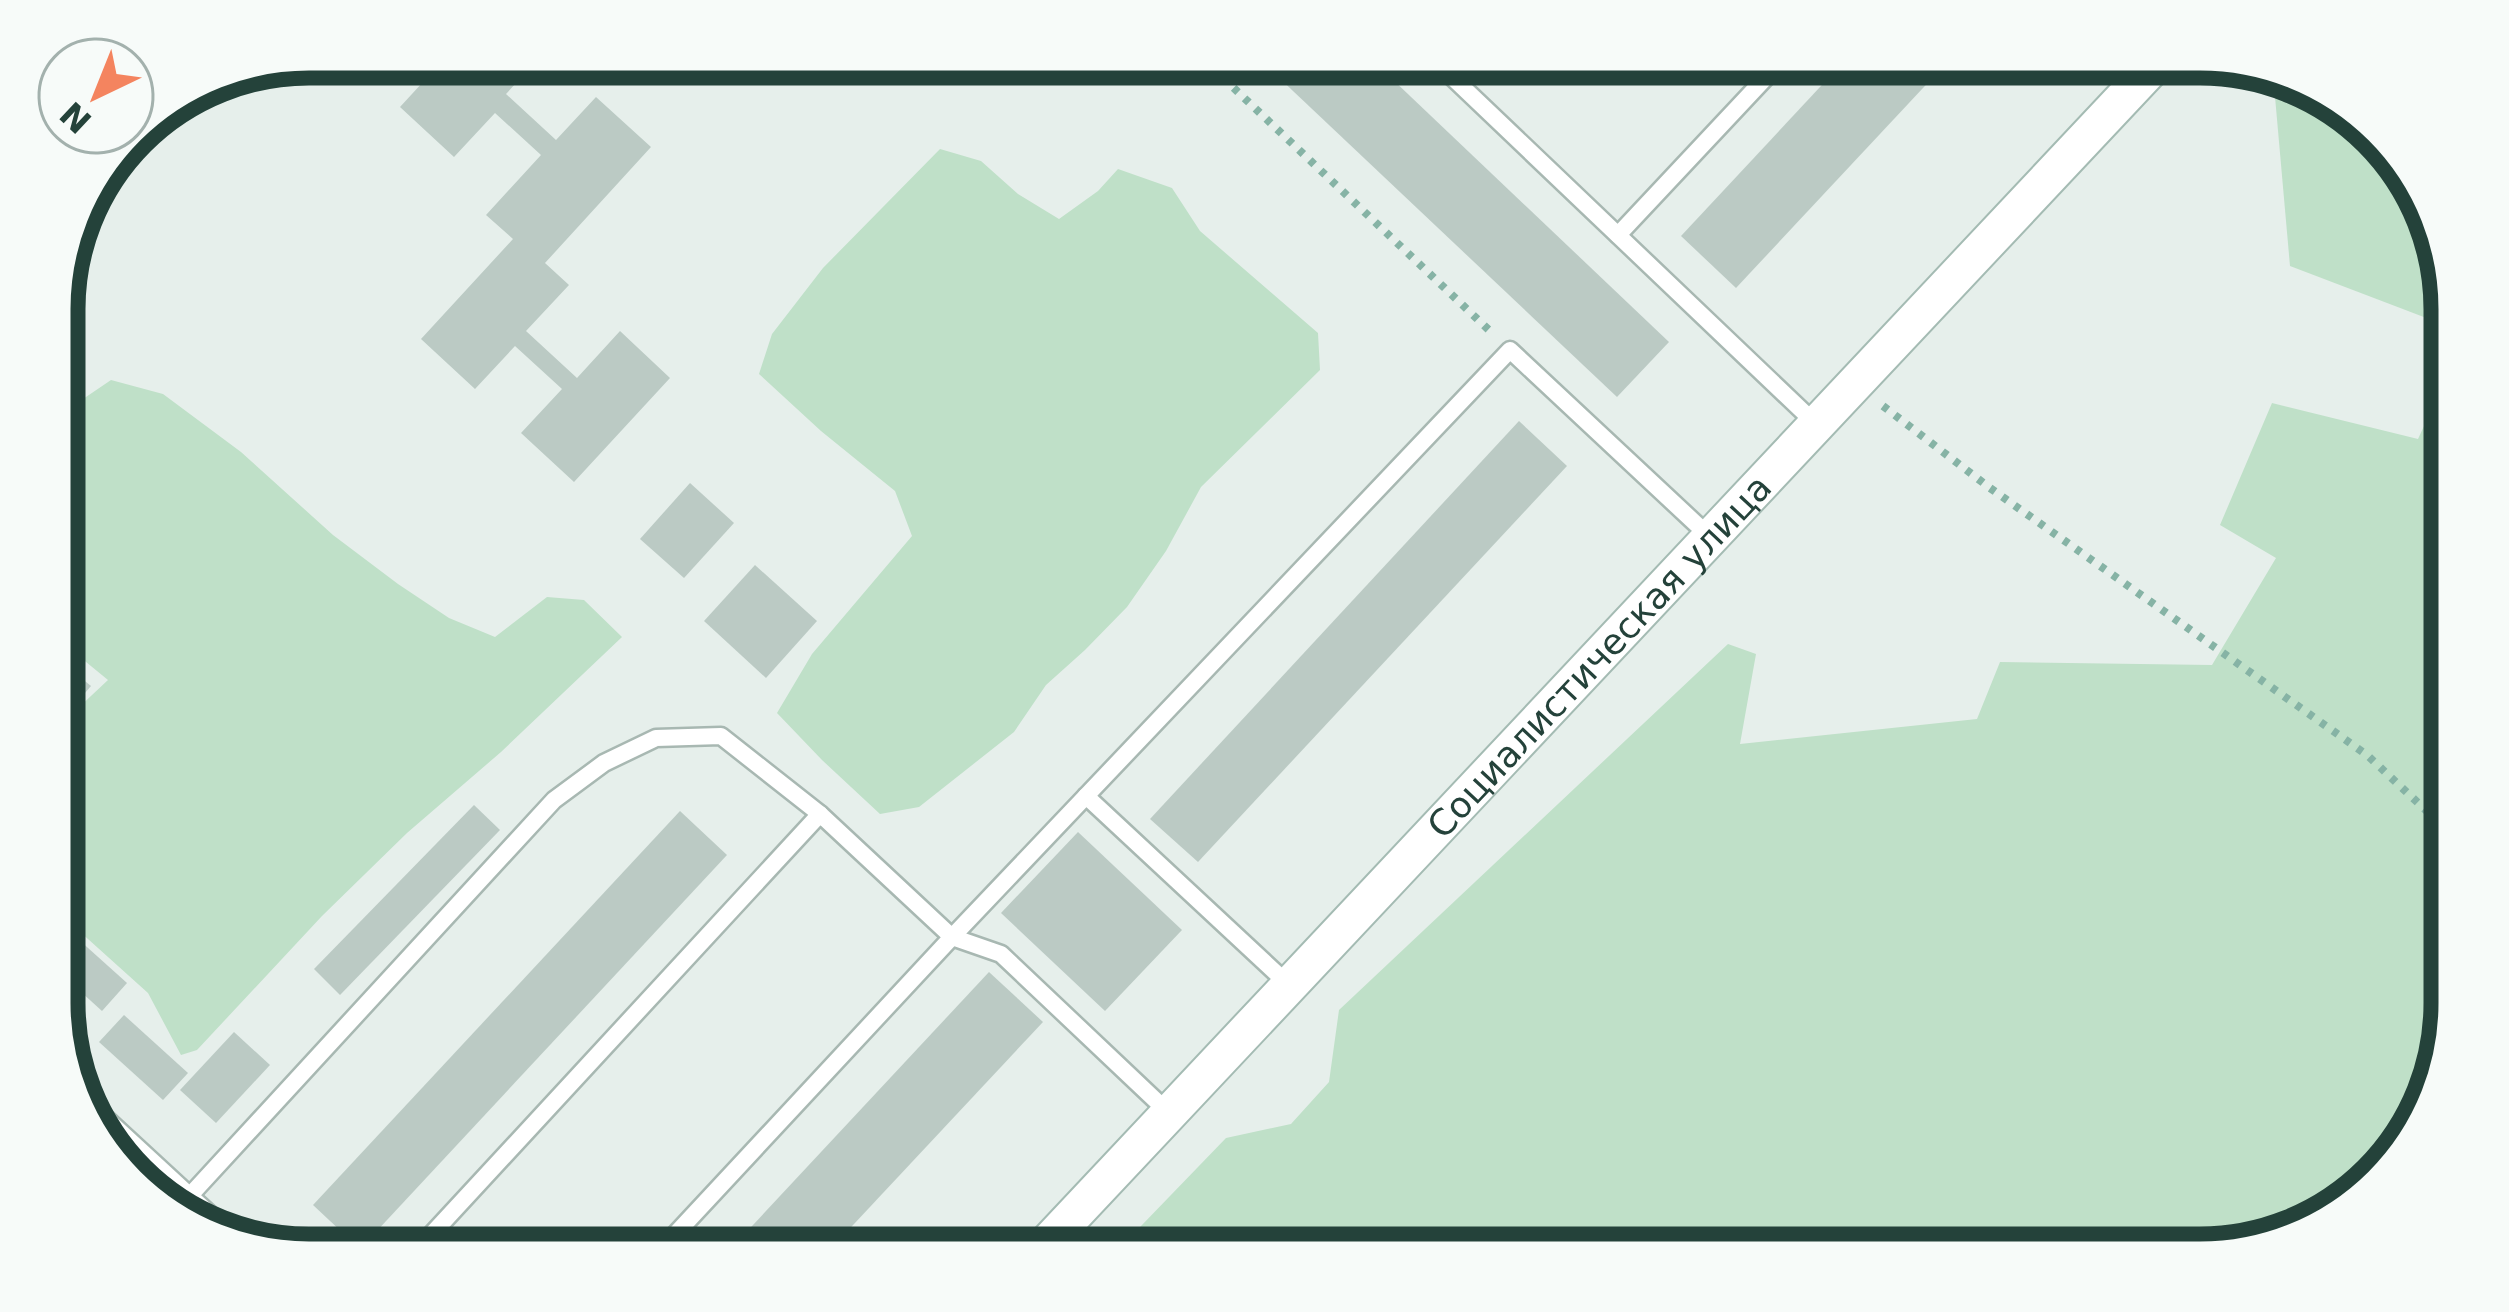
<svg xmlns="http://www.w3.org/2000/svg" width="2509" height="1312" font-family="'DejaVu Sans',sans-serif">
	<rect width="100%" height="100%" fill="#e6efeb"/>
	<g fill="#bfe0c8">
		<path d="M 2273,74 L 2312,83 L 2409,169 L 2450,277 L 2450,327 L 2290,266 Z"/>
		<path d="M 940,149 L 981,161 L 1018,194 L 1059,219 L 1098,191 L 1118,169 L 1172,188 L 1200,231 L 1318,333 L 1320,370 L 1201,487 L 1166,551 L 1127,607 L 1085,650 L 1046,685 L 1014,732 L 919,807 L 880,814 L 822,760 L 777,713 L 812,654 L 912,536 L 895,491 L 821,431 L 759,374 L 772,334 L 823,268 Z"/>
		<path d="M 2450,370 L 2452,1003 L 2426,1115 L 2339,1213 L 2216,1254 L 1113,1255 L 1226,1138 L 1291,1124 L 1329,1082 L 1339,1010 L 1728,644 L 1756,654 L 1740,744 L 1977,719 L 2000,662 L 2212,665 L 2276,558 L 2220,525 L 2272,403 L 2418,439 Z"/>
		<path d="M 111,380 L 163,394 L 241,452 L 333,535 L 398,584 L 449,618 L 495,637 L 547,597 L 584,600 L 622,637 L 501,752 L 407,833 L 322,916 L 197,1050 L 181,1055 L 148,993 L 68,921 L 59,926 L 59,726 L 108,680 L 58,639 L 58,416 Z"/>
	</g>
	<g fill="#bbcac4">
		<path d="M 446,57 L 540,57 L 506,94 L 556,140 L 596,97 L 651,147 L 545,263 L 569,285 L 526,331 L 577,378 L 620,331 L 670,378 L 574,482 L 521,433 L 562,389 L 515,346 L 475,389 L 421,339 L 513,239 L 486,215 L 541,155 L 495,113 L 454,157 L 400,107 Z"/>
		<path d="M 1257,57 L 1369,57 L 1669,342 L 1617,397 Z"/>
		<path d="M 1848,57 L 1952,57 L 1736,288 L 1681,236 Z"/>
		<path d="M 1519,421 L 1567,466 L 1198,862 L 1150,819 Z"/>
		<path d="M 690,483 L 734,523 L 684,578 L 640,539 Z"/>
		<path d="M 755,565 L 817,621 L 766,678 L 704,621 Z"/>
		<path d="M 58,659 L 91,686 L 66,715 L 59,709 Z"/>
		<path d="M 474,805 L 500,830 L 340,995 L 314,969 Z"/>
		<path d="M 680,811 L 727,855 L 360,1249 L 313,1205 Z"/>
		<path d="M 1078,832 L 1182,930 L 1105,1011 L 1001,913 Z"/>
		<path d="M 68,930 L 127,983 L 102,1011 L 59,972 L 59,940 Z"/>
		<path d="M 989,972 L 1043,1022 L 825,1255 L 725,1255 Z"/>
		<path d="M 124,1015 L 188,1073 L 163,1100 L 99,1042 Z"/>
		<path d="M 234,1032 L 270,1065 L 216,1123 L 180,1090 Z"/>
	</g>
	<g fill="none" stroke-linecap="round" stroke-linejoin="round">
		<defs>
			<g id="service">
				<path d="M 1431,57 L 1815,423"/>
				<path d="M 1618,235 L 1785,57"/>
				<path d="M 1086,796 L 1289,985"/>
				<path d="M 184,1202 L 554,800 L 604,763 L 656,738 L 721,736 L 820,814"/>
				<path d="M 426,1255 L 419,1248 L 820,814 L 952,937 L 1001,954 L 1169,1113"/>
				<path d="M 656,1255 L 952,937 L 1510,350 L 1709,536"/>
			</g>
			<g id="minor">
				<path d="M 94,1119 L 184,1202"/>
				<path d="M 175,1211 L 184,1202 L 219,1234"/>
			</g>
			<g id="secondary">
				<path id="s1" d="M 1036,1255 L 2162,57"/>
			</g>
		</defs>
		<use href="#service" stroke="#a8b8b2" stroke-width="21"/>
		<use href="#minor" stroke="#a8b8b2" stroke-width="38"/>
		<use href="#secondary" stroke="#a4bbb3" stroke-width="40"/>
		<g stroke="#86b3a5" stroke-width="8" stroke-dasharray="6 9" stroke-linecap="butt">
			<path d="M 1201,57 L 1491,332"/>
			<path d="M 1883,406 L 1990,488 L 2367,755 L 2430,814 L 2452,856"/>
		</g>
		<use href="#service" stroke="#fff" stroke-width="16"/>
		<use href="#minor" stroke="#fff" stroke-width="33"/>
		<use href="#secondary" stroke="#fff" stroke-width="36"/>
	</g>
	<g text-anchor="middle" dominant-baseline="central" stroke-width="10" stroke-linejoin="round" paint-order="stroke">
		<g font-size="36" fill="#24423a" stroke="#f7fbf9">
			<text stroke="none"><textPath href="#s1" startOffset="822">Социалистическая улица</textPath></text>
		</g>
	</g>
	<path d="M0 0H2509V1312H0ZM309 78H2200A231 231 0 0 1 2431 309V1003A231 231 0 0 1 2200 1234H309A231 231 0 0 1 78 1003V309A231 231 0 0 1 309 78Z" fill="#f7fbf9" fill-rule="evenodd"/>
	<path fill="none" stroke="#24423a" stroke-width="15" d="M309 78H2200A231 231 0 0 1 2431 309V1003A231 231 0 0 1 2200 1234H309A231 231 0 0 1 78 1003V309A231 231 0 0 1 309 78Z"/>
	<g transform="translate(96 96) rotate(223)"><circle r="57" fill="#f7fbf9" stroke="#a3b1ad" stroke-width="3"/>
	<path d="M0-9L21 45L0 30L-21 45Z" fill="#f4845f"/>
	<text y="-18" font-size="33" font-weight="bold" text-anchor="middle" fill="#24423a">N</text>
	</g>
</svg>
